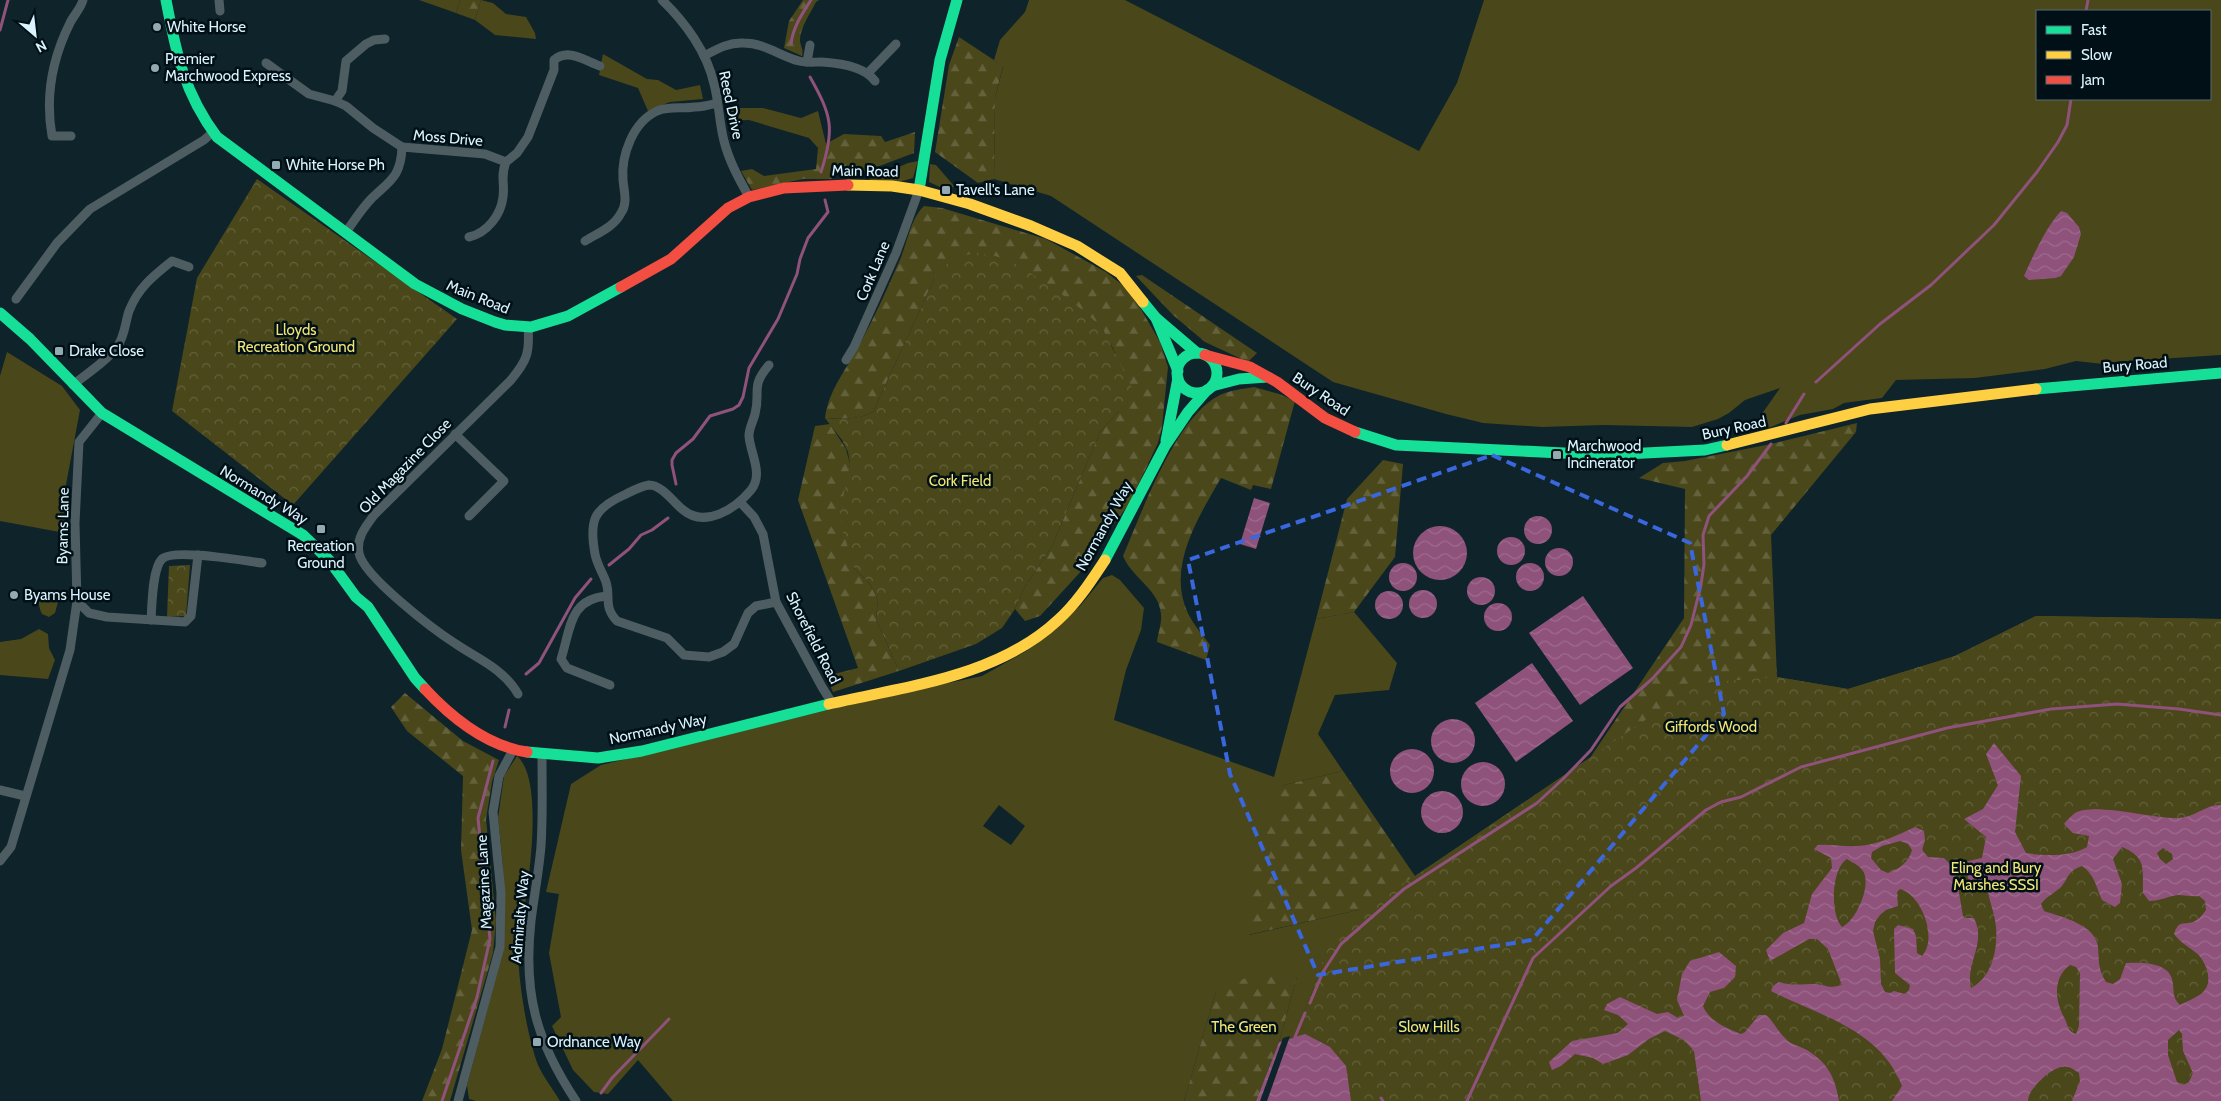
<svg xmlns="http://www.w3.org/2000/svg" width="2221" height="1101" font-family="Cabin,sans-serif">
	<defs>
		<pattern id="forest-firs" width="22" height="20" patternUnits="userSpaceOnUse" patternTransform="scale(1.25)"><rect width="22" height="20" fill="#4a471a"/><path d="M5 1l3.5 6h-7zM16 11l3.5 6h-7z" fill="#64623c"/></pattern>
		<pattern id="park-crowns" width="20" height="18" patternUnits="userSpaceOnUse" patternTransform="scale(1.25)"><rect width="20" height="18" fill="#4a471a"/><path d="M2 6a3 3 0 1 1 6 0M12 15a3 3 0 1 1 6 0" fill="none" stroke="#64623c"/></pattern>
		<pattern id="water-waves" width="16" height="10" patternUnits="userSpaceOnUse" patternTransform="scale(1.25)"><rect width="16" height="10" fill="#8f527b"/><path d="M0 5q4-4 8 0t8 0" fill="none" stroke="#9e6b8f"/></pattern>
	</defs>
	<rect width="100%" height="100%" fill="#0e232a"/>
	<g fill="#4a471a" fill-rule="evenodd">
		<path d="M 419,0 L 460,0 L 456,13 Z"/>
		<path d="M 481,0 L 493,3 L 506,14 L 526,17 L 535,33 L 536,39 L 495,35 L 475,20 Z"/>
		<path d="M 1029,0 L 1125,0 L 1419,151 L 1457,83 L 1484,0 L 2221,0 L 2221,355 L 2127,361 L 2103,364 L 2076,361 L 2045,369 L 1975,378 L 1896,380 L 1882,398 L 1844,403 L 1833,409 L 1800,415 L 1771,427 L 1758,430 L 1752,428 L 1780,388 L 1745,400 L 1729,413 L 1718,419 L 1692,427 L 1604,425 L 1542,427 L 1483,423 L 1446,414 L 1333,382 L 1051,196 L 994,179 L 995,98 L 1003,67 L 994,60 L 1000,40 L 1025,12 ZM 2037,11 L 2210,11 L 2210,99 L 2037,99 Z"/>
		<path d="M 603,54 L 647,79 L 658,80 L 676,90 L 700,85 L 703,99 L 670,102 L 648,111 L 638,88 L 599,75 Z"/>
		<path d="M 726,108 L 763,108 L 801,118 L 818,111 L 826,144 L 818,148 L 809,138 L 749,120 L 729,121 Z"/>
		<path d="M 918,161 L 913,178 L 899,182 L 866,181 L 908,163 Z"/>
		<path d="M 930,164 L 936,165 L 955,187 L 942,188 L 929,182 Z"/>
		<path d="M 7,352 L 62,386 L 80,410 L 65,490 L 65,533 L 0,521 L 0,376 Z"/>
		<path d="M 1112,575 L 1120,580 L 1144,608 L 1141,630 L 1126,670 L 1114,720 L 1274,777 L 1316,619 L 1354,612 L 1397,663 L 1389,690 L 1335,695 L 1318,734 L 1343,771 L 1284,785 L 1249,935 L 1358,910 L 1320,970 L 1295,1037 L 1279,1042 L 1297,977 L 1216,991 L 1184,1101 L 673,1101 L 638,1060 L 608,1094 L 594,1092 L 573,1070 L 552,1026 L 561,1017 L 549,953 L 559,894 L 546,892 L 571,784 L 601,765 L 885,696 L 982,676 L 1028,650 L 1080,606 L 1103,578 ZM 999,805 L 1025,826 L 1011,845 L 983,826 Z"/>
		<path d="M 44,591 L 54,595 L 58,602 L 55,613 L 49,617 L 42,614 C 38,606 37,598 44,591 Z"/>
		<path d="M 39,629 L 48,634 L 49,648 L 55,660 L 48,679 L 0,675 L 0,642 L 21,639 Z"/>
		<path d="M 517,756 C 544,779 529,878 524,911 C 522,925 518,939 518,953 C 519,984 527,1036 538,1065 C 544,1078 553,1089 560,1101 L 476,1101 L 469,1099 L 467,1085 L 504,948 L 503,866 L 498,818 L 504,776 Z"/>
	</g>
	<g fill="url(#forest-firs)">
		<path d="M 460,0 L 481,0 L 475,20 L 456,13 Z"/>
		<path d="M 803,0 L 819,0 L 816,2 C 811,12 800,28 800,40 C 800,46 804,49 802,56 L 784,48 L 789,21 Z"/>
		<path d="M 959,37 L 1003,66 L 995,98 L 994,179 L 978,183 L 935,152 L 949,65 Z"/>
		<path d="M 915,132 L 914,153 L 869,170 L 835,175 L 831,179 L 803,179 L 752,190 L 741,171 L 752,169 L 764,176 L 816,169 L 818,148 L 844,134 L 881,136 L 885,142 Z"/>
		<path d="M 924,206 L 942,208 L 1046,239 L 1106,272 L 1125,287 L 1142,311 L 1160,342 L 1168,367 L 1162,427 L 1158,443 L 1129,504 L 1096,548 L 1084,568 L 1040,616 L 1025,621 L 1015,609 L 1023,590 L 1052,546 L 1100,432 L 1119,411 C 1118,393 1120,370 1115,353 C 1106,323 1033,276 1005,259 L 935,277 L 873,412 C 857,420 843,419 825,418 C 829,388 848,368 861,342 C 875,316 887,289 899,262 C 907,245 910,219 924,206 Z"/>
		<path d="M 1142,275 L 1257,353 L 1248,362 L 1205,342 L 1173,315 L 1136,276 Z"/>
		<path d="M 1254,387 L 1279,394 L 1295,401 L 1271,489 L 1253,485 L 1251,490 L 1221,478 C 1199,516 1167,566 1187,611 C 1192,623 1202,634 1210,645 L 1206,660 L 1157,642 C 1158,633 1162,623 1161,614 C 1159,589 1132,578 1123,556 C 1142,512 1176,416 1220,395 C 1231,390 1242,389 1254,387 Z"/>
		<path d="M 1857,423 L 1856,432 L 1771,535 L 1777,677 L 1848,689 L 1955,656 L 2036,616 L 2221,619 L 1358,910 L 1248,935 L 1248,883 L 1284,785 L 1343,771 L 1415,876 L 1590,758 L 1684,618 L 1685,489 L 1639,478 L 1663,463 L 1685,461 L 1771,444 Z"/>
		<path d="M 830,424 L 846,449 L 850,464 L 848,481 L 854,568 L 870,584 L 878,600 L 876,619 L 899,671 L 833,692 L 826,676 L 858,668 L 798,500 L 815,426 Z"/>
		<path d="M 1383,460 L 1403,464 L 1395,557 L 1354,612 L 1316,619 L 1347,499 Z"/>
		<path d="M 405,693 L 463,741 L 499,760 L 492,782 L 486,819 L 496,921 L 493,953 L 450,1101 L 422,1101 L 442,1049 L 472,930 L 461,850 L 463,776 L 407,731 L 391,707 Z"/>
		<path d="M 1248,977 L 1297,977 L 1279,1042 L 1256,1101 L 1184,1101 L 1216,991 Z"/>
	</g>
	<g fill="url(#park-crowns)">
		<path d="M 257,179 L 457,319 L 293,505 L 172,411 L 197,278 Z"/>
		<path d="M 979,253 C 988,255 997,256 1006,259 C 1029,270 1089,311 1104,331 L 1132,388 L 1119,411 L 1100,432 L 1052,546 L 1023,590 L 1015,609 L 1002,628 L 976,644 L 899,671 L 876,619 L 878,600 L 870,584 L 854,568 L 842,528 L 840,512 L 850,464 L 848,452 L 842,440 L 825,418 C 842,419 857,420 873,412 L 935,277 C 948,260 957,255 979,253 Z"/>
		<path d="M 190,565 L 186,616 L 167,617 L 169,566 Z"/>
		<path d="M 2036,616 L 2221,619 L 2221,1101 L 1276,1101 L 1295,1037 L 1332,936 L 1358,910 L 1415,876 L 1700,683 L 1777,677 L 1848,689 L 1955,656 Z"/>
	</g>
	<g fill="url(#water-waves)" fill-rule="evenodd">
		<path d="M 2061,211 L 2067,213 L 2079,227 L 2081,234 L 2074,257 L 2061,276 L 2055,278 L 2029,280 L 2024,276 C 2033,256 2046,227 2061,211 Z"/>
		<path d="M 1254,498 L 1270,503 L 1256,549 L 1240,544 Z"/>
		<circle cx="1538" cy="530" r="14"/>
		<circle cx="1440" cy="553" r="27"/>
		<circle cx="1511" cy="551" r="14"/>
		<circle cx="1559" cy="562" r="14"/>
		<circle cx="1403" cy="577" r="14"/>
		<circle cx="1530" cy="577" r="14"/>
		<circle cx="1481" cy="591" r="14"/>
		<circle cx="1423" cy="604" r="14"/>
		<circle cx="1389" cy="605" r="14"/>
		<path d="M 1583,596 L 1633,668 L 1580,705 L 1529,633 Z"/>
		<circle cx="1498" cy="617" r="14"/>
		<path d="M 1532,663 L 1573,721 L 1516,762 L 1475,703 Z"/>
		<circle cx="1453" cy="741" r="22"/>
		<path d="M 1994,743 L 2021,776 L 2015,832 L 2026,853 C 2044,856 2071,857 2087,847 L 2089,836 L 2073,833 L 2064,824 C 2067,820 2071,816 2075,813 C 2095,802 2153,819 2178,818 C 2194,818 2206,804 2221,805 L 2221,1101 L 2072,1101 L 2080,1081 L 2079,1073 C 2073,1069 2068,1065 2061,1067 C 2049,1070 2028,1089 2028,1101 L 1892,1101 L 1902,1086 C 1880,1029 1820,1016 1771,991 L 1773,986 L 1779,982 C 1791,986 1802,984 1815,984 C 1827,985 1828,989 1842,985 L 1828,949 L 1817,939 L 1809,939 L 1770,961 L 1766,950 L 1783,933 L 1804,923 L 1812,894 L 1832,868 L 1831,858 L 1814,849 L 1818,845 C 1832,844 1844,847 1858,846 C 1877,845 1898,835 1915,827 L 1924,831 L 1925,840 L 1922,850 L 1928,857 L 1944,858 L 1955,869 L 1963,916 L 1965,918 L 1974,918 C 1987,944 1965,962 1971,988 C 1992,978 1998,949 1996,927 C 1995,915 1990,903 1988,892 L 1970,886 L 1964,862 L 1982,858 L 1986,837 L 1964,819 L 1983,809 L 1998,785 L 1986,754 ZM 1900,841 L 1908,844 L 1912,850 C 1909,862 1899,869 1888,873 L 1881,870 L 1871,858 L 1872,852 L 1882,846 ZM 2122,847 C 2148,858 2142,870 2143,893 L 2149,901 C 2160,901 2169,896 2178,895 C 2185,895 2192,897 2199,896 L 2205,901 L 2206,910 C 2203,914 2199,920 2193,922 C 2182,925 2179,920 2174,934 C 2180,942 2187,946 2195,952 C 2205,959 2214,980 2204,991 C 2199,997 2187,1001 2180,1005 C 2171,996 2175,990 2172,979 C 2168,962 2140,962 2126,963 L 2120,979 L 2113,984 L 2106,982 C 2098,970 2099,960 2098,947 C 2096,925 2062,917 2044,911 L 2041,904 C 2046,897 2050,896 2056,891 C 2069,883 2064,872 2082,866 C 2095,875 2096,887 2102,900 L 2115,907 L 2120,903 L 2122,884 L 2113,859 ZM 2163,848 L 2172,854 L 2173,859 L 2166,864 L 2160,859 L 2157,853 ZM 1847,859 C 1852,862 1860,866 1863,871 C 1872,885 1856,921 1842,927 C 1830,915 1831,869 1847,859 ZM 1900,889 C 1922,895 1938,939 1922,956 L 1917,953 L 1916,936 L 1913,929 L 1898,925 L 1894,929 L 1895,973 L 1910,985 L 1909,990 L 1905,994 L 1894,991 L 1890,993 L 1885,992 L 1881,984 L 1880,959 L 1873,931 L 1875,922 L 1880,915 L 1886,910 L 1898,906 L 1897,892 ZM 2070,965 L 2076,967 L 2080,973 L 2079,1026 L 2076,1034 C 2068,1032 2068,1026 2065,1019 C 2055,1002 2052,978 2070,965 ZM 2179,1030 L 2182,1034 L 2183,1051 L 2193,1073 L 2189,1082 L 2183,1085 L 2177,1082 L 2168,1055 L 2168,1040 Z"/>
		<circle cx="1412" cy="771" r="22"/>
		<circle cx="1483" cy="784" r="22"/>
		<circle cx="1442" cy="812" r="21"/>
		<path d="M 1719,952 L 1736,966 L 1735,977 L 1724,988 L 1710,992 L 1703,1006 C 1709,1021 1726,1028 1741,1034 L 1745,1032 L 1759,1015 L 1766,1015 C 1774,1022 1778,1032 1786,1039 C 1791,1045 1800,1046 1807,1050 C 1828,1063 1835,1077 1839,1101 L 1701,1101 L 1694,1051 L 1684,1040 L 1665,1031 L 1649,1039 L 1628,1055 L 1603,1064 L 1593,1058 L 1575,1054 L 1561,1066 L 1552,1070 L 1549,1062 L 1572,1041 L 1618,1033 L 1628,1024 L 1618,1015 L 1604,1010 L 1607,1004 L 1620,997 L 1657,1014 L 1668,1012 L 1678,1018 L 1684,1016 L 1677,1000 L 1682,974 L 1690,961 Z"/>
		<path d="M 1305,1034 L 1330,1047 L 1346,1066 L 1351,1101 L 1256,1101 L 1279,1042 Z"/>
	</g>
	<path fill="#0e232a" d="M 1290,1036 L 1267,1101 L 1260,1101 L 1283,1038 Z"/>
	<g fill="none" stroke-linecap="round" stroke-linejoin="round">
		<g stroke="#8f527b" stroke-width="3">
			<path d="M 2086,11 L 2088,0"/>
			<path d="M 0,30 L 8,0"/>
			<path d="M 791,44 C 793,27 802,14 811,0"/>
			<path d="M 810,77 C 832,116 835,129 821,172"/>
			<path d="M 1816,382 L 1880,324 L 1931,285 L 1994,225 L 2037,172 L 2058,142 L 2067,125 L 2071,99"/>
			<path d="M 1786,423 L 1804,394"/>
			<path d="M 676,484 L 672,465 L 672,460 L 676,453 L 693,439 L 710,416 L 733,409 L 739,405 L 743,397 L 749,368 L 778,319 L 797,274 L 800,259 L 808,238 L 828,212 L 825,200"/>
			<path d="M 609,565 L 629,549 L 641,535 L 652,530 L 668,518"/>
			<path d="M 526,674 L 539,663 L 575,598 L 591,579"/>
			<path d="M 505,727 L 509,710"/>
			<path d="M 1310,1003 L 1323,972 L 1341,944 L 1404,889 L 1537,803 L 1563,779 L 1591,750 L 1620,707 L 1652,679 L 1681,647 L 1691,625 L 1701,585 L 1704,564 L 1703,535 L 1709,516 L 1747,476 L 1771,444"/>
			<path d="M 1295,1037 L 1305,1013"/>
			<path d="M 601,1093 L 612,1078 L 669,1019"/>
			<path d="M 1381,1098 L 1383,1101"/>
			<path d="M 442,1101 L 477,997 L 490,939 L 478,818 L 493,761"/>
			<path d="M 1467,1101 L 1533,958 L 1611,886 L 1636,868 L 1706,810 L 1721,802 L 1741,797 L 1801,767 L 1947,728 L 2051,709 L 2117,704 L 2179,709 L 2221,715"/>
		</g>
		<g stroke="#4e5d61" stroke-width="9">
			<path d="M 219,0 L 220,11"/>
			<path d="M 662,0 C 685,22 707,52 714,84 C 719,102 719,122 724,141 C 729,161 739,179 749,197"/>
			<path d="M 704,56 C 717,49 729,42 744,43 C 764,43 780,56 799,61 C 806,63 814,62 822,62 C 839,63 864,66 875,81"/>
			<path d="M 807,62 L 810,45"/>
			<path d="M 266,63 L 309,94 L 335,101 L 346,106 L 373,128 L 402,147"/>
			<path d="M 868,73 L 896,44"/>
			<path d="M 335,101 L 342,91 L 346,61 L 366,44 L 374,40 L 385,39"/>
			<path d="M 71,136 L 52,136 C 45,96 52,59 70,23 C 74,15 81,8 83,0"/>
			<path d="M 346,232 C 354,221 362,208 372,198 C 391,180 401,176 402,147 L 485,154 L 506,162 L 517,153 L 528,137 L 554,70 L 554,60 C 568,48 584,60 600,66"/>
			<path d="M 469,237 C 487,233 501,215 503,197 C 505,182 500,177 506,162"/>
			<path d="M 585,241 C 598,233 614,227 621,213 C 628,203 624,192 623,180 C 621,155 633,122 657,111 C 669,106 682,109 695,107 C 702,107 710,105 717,103"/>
			<path d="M 16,299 L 57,243 L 90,209 L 204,140 L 213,132"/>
			<path d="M 846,360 L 854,347 L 896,253 L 919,190"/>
			<path d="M 769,365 C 750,387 761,391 755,414 C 753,422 749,428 749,436 C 750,453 764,474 751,490 C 735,509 705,529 682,509 C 673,502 662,485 649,485 C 641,486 632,491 624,495 C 593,509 589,521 595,554 C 597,565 603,573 606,582 C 611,598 603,606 617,621 L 667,638 L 684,655 L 709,657 L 723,652 L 734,644 L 748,613 L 756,606 L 776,602"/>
			<path d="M 73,385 C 87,373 106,362 117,347 C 125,336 125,323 129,311 C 138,288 153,276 172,261 L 189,267"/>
			<path d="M 455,434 L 504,481 L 469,516"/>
			<path d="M 740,502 L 754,517 L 763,534 L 776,602 L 822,687 L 832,703"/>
			<path d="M 607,596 C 569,599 571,628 561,659 L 567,668 L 610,685"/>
			<path d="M 77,601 L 89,613 L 107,617 L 185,622 L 191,616 L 198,555"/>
			<path d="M 151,620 C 152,606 152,569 162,559 C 173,548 245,561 262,563"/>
			<path d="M 518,694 C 504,669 478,659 456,644 C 434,630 363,576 359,553 C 356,538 366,526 374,515 L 510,381 C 527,361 530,353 528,327"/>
			<path d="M 542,755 C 542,785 543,816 541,846 C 539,871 534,896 531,921 C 523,993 536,1041 576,1101"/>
			<path d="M 0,790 L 25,796"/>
			<path d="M 0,861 L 11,847 L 70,650 L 77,601 L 75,523 L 79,442 L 102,413"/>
			<path d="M 458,1101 L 500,947 L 501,893 L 493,812 L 499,776 L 513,750"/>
		</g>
		<g stroke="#16e098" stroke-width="11">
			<path d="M 166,0 C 176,53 184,93 217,137 L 415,284 L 462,309 L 495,322 L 505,325 L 531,327 L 568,316 L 621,287"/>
			<path d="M 919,190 L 940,60 L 957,0"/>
			<path d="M 1143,302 L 1156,318 L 1197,353"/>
			<path d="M 0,313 L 30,339 L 102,413 L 303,535 L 329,560 L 356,597 L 368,607 L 415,678 L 425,689"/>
			<path d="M 1156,318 L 1178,371"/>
			<circle cx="1197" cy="373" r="20"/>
			<path d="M 1212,386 L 1239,379 L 1267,377"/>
			<path d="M 2036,389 L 2221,373"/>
			<path d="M 1355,432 L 1396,445 L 1605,455 L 1705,450 L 1727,445"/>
			<path d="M 1166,441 L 1178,378"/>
			<path d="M 1105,560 L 1165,446 L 1188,412 L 1207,390"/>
			<path d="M 527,752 L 598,758 L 642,751 L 829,704"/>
		</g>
		<g stroke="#ffcf43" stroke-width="11">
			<path d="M 848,185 L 892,186 L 919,190 L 970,204 L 1031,226 L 1077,246 L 1120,273 L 1143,302"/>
			<path d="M 1727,445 L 1870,409 L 2036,389"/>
			<path d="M 829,704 C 907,686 997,677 1058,620 C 1077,603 1091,581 1105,560"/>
		</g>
		<g stroke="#f24e42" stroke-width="11">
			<path d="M 621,287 L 671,259 L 728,208 L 749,197 L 784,188 L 848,185"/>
			<path d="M 1205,355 L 1250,367 L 1277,382 L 1325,418 L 1355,432"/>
			<path d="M 425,689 C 452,718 487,746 527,752"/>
		</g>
	</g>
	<path fill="none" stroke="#3a67de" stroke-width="4" stroke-dasharray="10 6" stroke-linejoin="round" d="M 1492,455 L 1690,543 L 1724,714 L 1532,940 L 1318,975 L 1230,774 L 1188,560 Z"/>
	<g fill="#93aab3" stroke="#011017" stroke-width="2">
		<circle cx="157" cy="27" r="5"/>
		<circle cx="155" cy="68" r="5"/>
		<rect x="271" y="160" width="10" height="10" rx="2.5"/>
		<rect x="941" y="185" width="10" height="10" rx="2.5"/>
		<rect x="54" y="346" width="10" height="10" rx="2.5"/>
		<rect x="1552" y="450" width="10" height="10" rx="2.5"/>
		<rect x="316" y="524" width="10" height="10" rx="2.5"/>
		<circle cx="14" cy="595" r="5"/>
		<rect x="532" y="1037" width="10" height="10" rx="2.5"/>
	</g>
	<g text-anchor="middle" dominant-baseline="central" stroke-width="5" stroke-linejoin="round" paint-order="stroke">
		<g font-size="15" fill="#dbf3fd" stroke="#011017" text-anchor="start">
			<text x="167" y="27">White Horse</text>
			<text x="165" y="59">Premier<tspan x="165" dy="17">Marchwood Express</tspan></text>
			<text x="286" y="165">White Horse Ph</text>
			<text x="956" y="190">Tavell's Lane</text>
			<text x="69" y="351">Drake Close</text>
			<text x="1567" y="446">Marchwood<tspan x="1567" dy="17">Incinerator</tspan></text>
			<text x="321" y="546" text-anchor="middle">Recreation<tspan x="321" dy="17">Ground</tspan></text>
			<text x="24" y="595">Byams House</text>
			<text x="547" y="1042">Ordnance Way</text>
		</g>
		<g font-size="15" fill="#dbf3fd" stroke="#011017">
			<text transform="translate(731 105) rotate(78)">Reed Drive</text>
			<text transform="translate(448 138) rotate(5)">Moss Drive</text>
			<text transform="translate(865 171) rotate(1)">Main Road</text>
			<text transform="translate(873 271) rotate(-67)">Cork Lane</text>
			<text transform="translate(478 297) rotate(22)">Main Road</text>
			<text transform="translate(2135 365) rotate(-5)">Bury Road</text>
			<text transform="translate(1321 394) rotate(34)">Bury Road</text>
			<text transform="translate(1734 428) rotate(-12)">Bury Road</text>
			<text transform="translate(405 466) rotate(-46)">Old Magazine Close</text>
			<text transform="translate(264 495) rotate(31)">Normandy Way</text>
			<text transform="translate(63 526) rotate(-89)">Byams Lane</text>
			<text transform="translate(1104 526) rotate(-61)">Normandy Way</text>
			<text transform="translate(813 638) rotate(63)">Shorefield Road</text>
			<text transform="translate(658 729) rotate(-12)">Normandy Way</text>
			<text transform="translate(484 882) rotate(-93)">Magazine Lane</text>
			<text transform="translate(520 917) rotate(-85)">Admiralty Way</text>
		</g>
		<g font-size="15" fill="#f4e673" stroke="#011017">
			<text x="296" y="330">Lloyds<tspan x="296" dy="17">Recreation Ground</tspan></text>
			<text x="960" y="481">Cork Field</text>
			<text x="1711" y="727">Giffords Wood</text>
			<text x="1996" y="868">Eling and Bury<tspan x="1996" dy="17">Marshes SSSI</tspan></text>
			<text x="1244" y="1027">The Green</text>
			<text x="1429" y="1027">Slow Hills</text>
		</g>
	</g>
	<rect x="2036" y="10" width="175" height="90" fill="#011017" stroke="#586b73"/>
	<rect x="2046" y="26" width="25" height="8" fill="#16e098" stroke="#586b73"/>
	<text x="2081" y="35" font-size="15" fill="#dbf3fd">Fast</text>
	<rect x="2046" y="51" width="25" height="8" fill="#ffcf43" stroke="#586b73"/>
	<text x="2081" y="60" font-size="15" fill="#dbf3fd">Slow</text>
	<rect x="2046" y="76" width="25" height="8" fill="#f24e42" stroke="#586b73"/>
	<text x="2081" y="85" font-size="15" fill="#dbf3fd">Jam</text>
	<g transform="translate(35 35) rotate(152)" stroke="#011017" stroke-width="4" paint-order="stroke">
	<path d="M0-4L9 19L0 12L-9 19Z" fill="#dbf3fd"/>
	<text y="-8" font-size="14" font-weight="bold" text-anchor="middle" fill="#dbf3fd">N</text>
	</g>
</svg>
